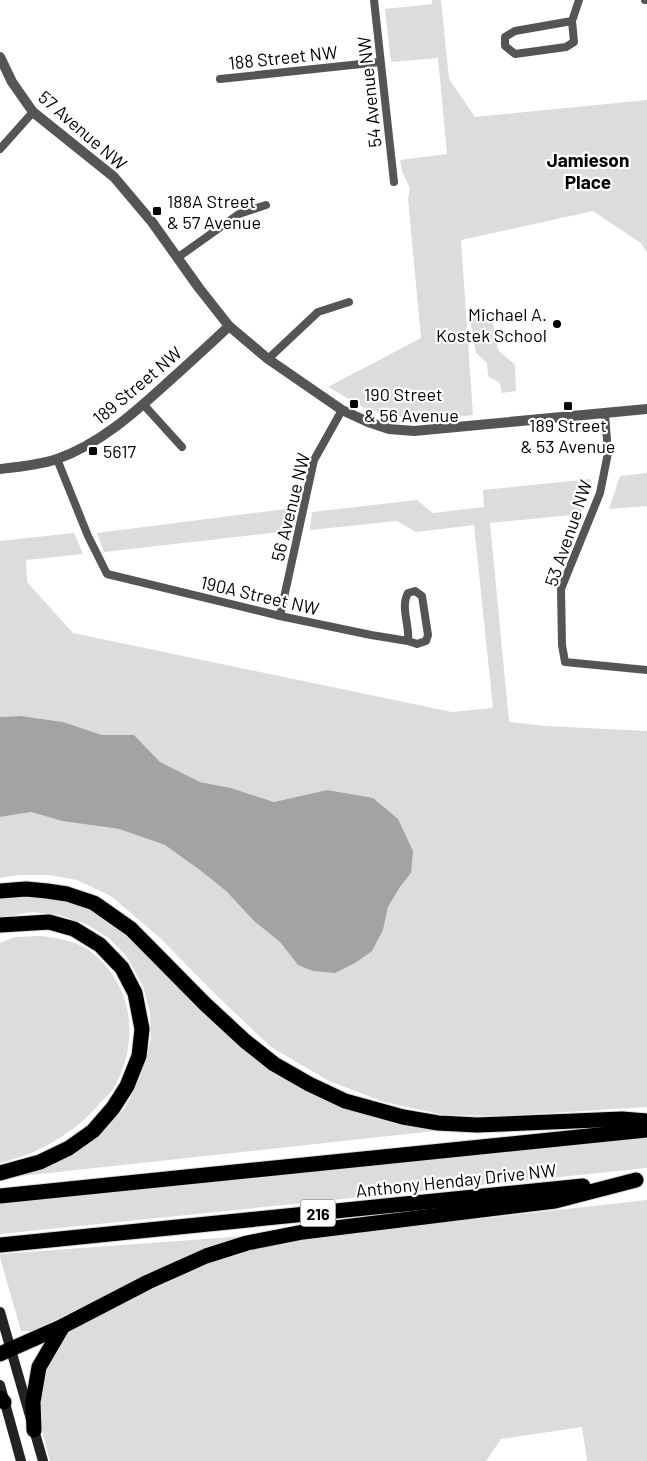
<svg xmlns="http://www.w3.org/2000/svg" width="647" height="1461" font-family="Barlow,sans-serif">
	<rect width="100%" height="100%" fill="#fff"/>
	<g fill="#dcdcdc">
		<path d="M 432,0 L 441,0 L 449,79 L 475,117 L 647,100 L 647,253 L 641,243 L 593,211 L 461,240 L 473,415 L 419,421 L 366,409 L 328,387 L 421,338 L 408,199 L 410,188 L 402,171 L 400,160 L 447,154 L 438,58 L 391,62 L 385,9 L 432,4 Z"/>
		<path d="M 491,311 L 498,350 L 515,365 L 516,391 L 502,393 L 500,383 L 488,376 L 487,363 L 476,353 L 469,314 Z"/>
		<path d="M 647,473 L 647,506 L 609,509 L 620,476 Z"/>
		<path d="M 591,479 L 581,514 L 490,523 L 509,722 L 546,726 L 647,731 L 647,1107 L 502,1116 L 444,1115 L 384,1102 L 329,1081 L 271,1047 L 213,992 L 159,937 L 111,896 L 77,880 L 49,875 L 19,875 L 0,878 L 0,817 L 31,812 L 62,821 L 119,829 L 165,845 L 201,871 L 226,891 L 254,921 L 280,942 L 298,965 L 383,930 L 388,907 L 400,887 L 411,873 L 327,790 L 274,802 L 231,788 L 200,782 L 160,762 L 134,735 L 102,735 L 62,722 L 21,716 L 0,717 L 0,541 L 74,533 L 83,554 L 26,560 L 27,582 L 73,633 L 452,712 L 493,708 L 474,525 L 416,532 L 397,521 L 310,530 L 312,512 L 417,500 L 433,513 L 484,507 L 483,490 Z"/>
		<path d="M 294,508 L 288,531 L 104,552 L 97,533 Z"/>
		<path d="M 25,895 L 60,897 L 93,908 L 125,932 L 277,1071 L 453,1129 L 12,1177 L 78,1151 L 104,1129 L 125,1108 L 141,1075 L 151,1038 L 150,1013 L 143,986 L 127,957 L 109,938 L 86,924 L 59,915 L 31,912 L 0,918 L 0,898 Z"/>
		<path d="M 40,936 C 58,938 79,941 94,954 C 134,988 140,1044 113,1089 C 110,1094 104,1099 100,1103 C 75,1133 38,1154 0,1163 L 0,943 L 15,937 Z"/>
		<path d="M 647,1138 L 647,1168 L 0,1234 L 0,1203 Z"/>
		<path d="M 647,1200 L 647,1461 L 587,1461 L 582,1427 L 501,1439 L 486,1461 L 50,1461 L 40,1424 L 37,1401 L 43,1373 L 58,1345 L 76,1325 L 205,1265 L 234,1255 L 290,1240 Z"/>
		<path d="M 274,1234 L 168,1266 L 32,1331 L 21,1331 L 0,1257 L 0,1254 Z"/>
	</g>
	<path fill="#a3a3a3" d="M 21,716 L 63,722 L 102,735 L 134,735 L 160,762 L 200,782 L 231,788 L 274,802 L 327,790 L 373,798 L 398,819 L 413,851 L 411,873 L 400,887 L 388,907 L 383,930 L 372,951 L 355,963 L 335,973 L 313,971 L 298,965 L 280,942 L 254,921 L 226,891 L 201,871 L 165,845 L 119,829 L 62,821 L 31,812 L 0,817 L 0,717 Z"/>
	<g fill="none" stroke-linecap="round" stroke-linejoin="round">
		<defs>
			<g id="motorway">
				<path d="M 0,891 L 26,889 L 47,891 L 67,894 L 94,903 L 131,929 L 205,1004 L 245,1041 L 274,1064 L 309,1084 L 345,1101 L 403,1117 L 438,1123 L 477,1125 L 622,1119 L 647,1121"/>
				<path d="M 0,925 L 49,922 L 74,929 L 100,945 L 122,968 L 135,993 L 142,1029 L 139,1056 L 127,1086 L 113,1108 L 93,1131 L 69,1148 L 40,1162 L 0,1173"/>
				<path d="M 0,1196 L 647,1130"/>
				<path d="M 0,1245 L 583,1186"/>
				<path d="M 0,1354 L 63,1326 L 148,1282 L 206,1256 L 247,1243 L 303,1232 L 555,1201 L 636,1180"/>
				<path d="M 0,1398 L 4,1402"/>
				<path d="M 34,1430 L 33,1402 L 39,1367 L 63,1326"/>
			</g>
		</defs>
		<use href="#motorway" stroke="#dbdbdb" stroke-width="17"/>
		<g stroke="#555" stroke-width="8">
			<path d="M 374,0 L 394,182"/>
			<path d="M 645,0 L 647,0"/>
			<path d="M 572,21 L 515,31 L 505,37 L 505,46 L 515,54 L 566,47 L 574,42 L 572,21 L 579,0"/>
			<path d="M 220,79 L 380,62"/>
			<path d="M 0,149 L 33,112"/>
			<path d="M 177,258 L 239,214 L 266,205"/>
			<path d="M 268,359 L 318,312 L 349,302"/>
			<path d="M 143,404 L 182,447"/>
			<path d="M 605,414 L 608,453 L 600,493 L 561,589 L 562,645 L 565,662 L 647,670"/>
			<path d="M 57,459 L 88,536 L 107,574 L 280,616 L 371,635 L 408,641 L 417,644 L 426,641 L 428,635 L 422,596 L 415,591 L 408,593 C 400,607 410,626 408,641"/>
			<path d="M 280,616 L 314,460 L 342,410"/>
		</g>
		<g stroke="#555" stroke-width="10">
			<path d="M 0,57 L 12,82 L 33,112 L 114,177 L 152,222 L 199,288 L 229,326 L 268,359 L 342,410 L 368,422 L 389,429 L 414,431 L 647,409"/>
			<path d="M 0,469 C 19,467 39,465 57,459 C 100,444 134,413 167,383 C 188,364 209,345 229,326"/>
		</g>
		<g stroke="#222" stroke-width="10">
			<path d="M 0,1312 L 43,1461"/>
			<path d="M 0,1385 L 21,1461"/>
		</g>
		<use href="#motorway" stroke="#000" stroke-width="15"/>
	</g>
	<g fill="#000" stroke="#fff" stroke-width="2">
		<rect x="152" y="206" width="10" height="10" rx="2.5"/>
		<circle cx="557" cy="324" r="5"/>
		<rect x="349" y="399" width="10" height="10" rx="2.5"/>
		<rect x="563" y="401" width="10" height="10" rx="2.5"/>
		<rect x="88" y="446" width="10" height="10" rx="2.5"/>
	</g>
	<g text-anchor="middle" dominant-baseline="central" stroke-width="4.5" stroke-linejoin="round" paint-order="stroke">
		<rect fill="#fff" stroke="#4c4c4c" stroke-width="1" x="300.5" y="1199.5" width="35" height="27" rx="4"/>
		<g font-size="16" font-weight="bold" fill="#000">
			<text x="318" y="1213">216</text>
		</g>
		<g font-size="18" fill="#000" stroke="#fff">
			<text transform="translate(283 57) rotate(-6)">188 Street NW</text>
			<text transform="translate(369 92) rotate(-96)">54 Avenue NW</text>
			<text transform="translate(83 130) rotate(41)">57 Avenue NW</text>
			<text transform="translate(137 385) rotate(-40)">189 Street NW</text>
			<text transform="translate(290 507) rotate(-76)">56 Avenue NW</text>
			<text transform="translate(568 533) rotate(-71)">53 Avenue NW</text>
			<text transform="translate(260 595) rotate(13)">190A Street NW</text>
			<text transform="translate(456 1180) rotate(-6)">Anthony Henday Drive NW</text>
		</g>
		<g font-size="18" fill="#000" stroke="#fff" text-anchor="start">
			<text x="167" y="201">188A Street<tspan x="167" dy="21">&amp; 57 Avenue</tspan></text>
			<text x="547" y="314" text-anchor="end">Michael A.<tspan x="547" dy="21">Kostek School</tspan></text>
			<text x="364" y="394">190 Street<tspan x="364" dy="21">&amp; 56 Avenue</tspan></text>
			<text x="568" y="425" text-anchor="middle">189 Street<tspan x="568" dy="21">&amp; 53 Avenue</tspan></text>
			<text x="103" y="451">5617</text>
		</g>
		<g font-size="19" font-weight="bold" fill="#000" stroke="#fff">
			<text x="588" y="159">Jamieson<tspan x="588" dy="22">Place</tspan></text>
		</g>
	</g>
</svg>
